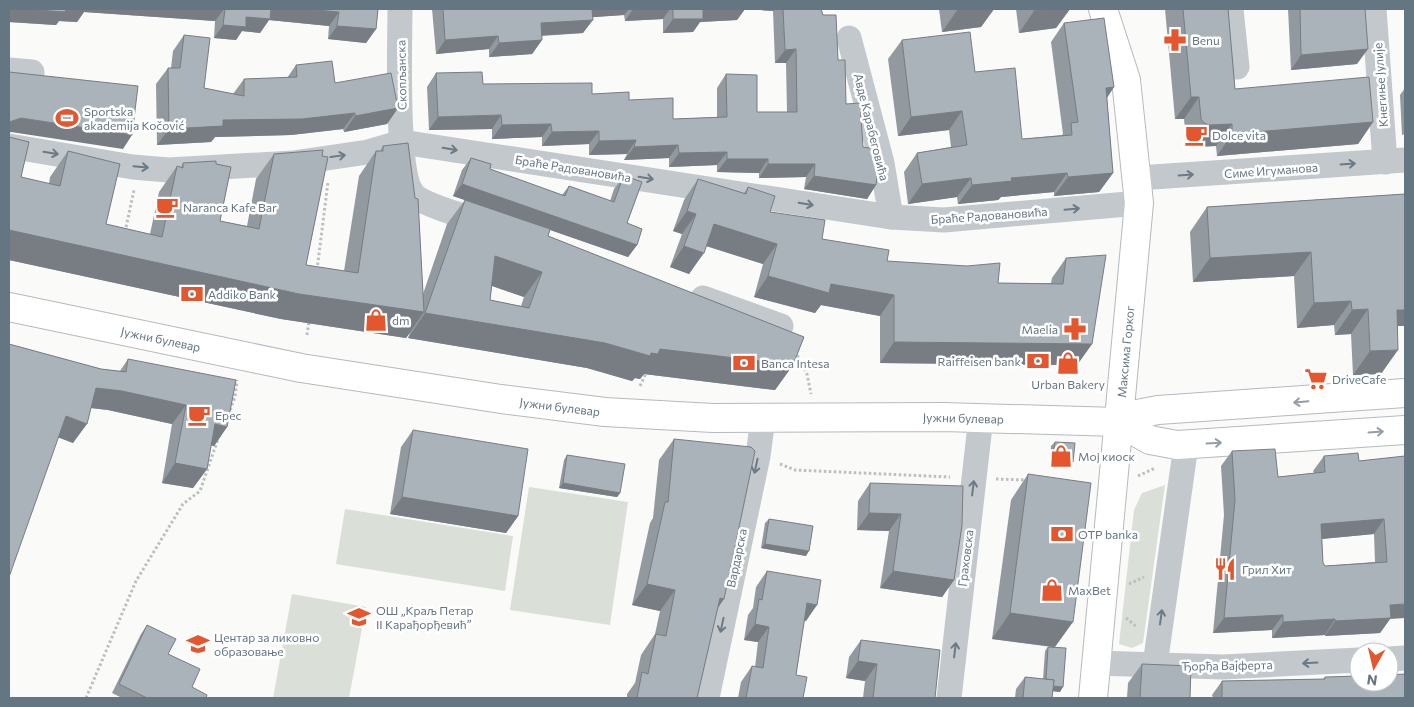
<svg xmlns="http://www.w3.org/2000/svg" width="1414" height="707" font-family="Commissioner,sans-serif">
	<rect width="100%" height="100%" fill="#fafaf8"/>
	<g fill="#dadfd7">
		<path d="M 1165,485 L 1143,643 L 1132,648 L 1119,644 L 1134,510 L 1142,493 Z"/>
		<path d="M 529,487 L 628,502 L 610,625 L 510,610 Z"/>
		<path d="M 345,509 L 513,536 L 505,591 L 336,564 Z"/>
		<path d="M 292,594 L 366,607 L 349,698 L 273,698 Z"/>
	</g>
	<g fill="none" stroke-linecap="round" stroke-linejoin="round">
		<defs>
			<g id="major">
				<path id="s1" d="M 9,307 L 301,368 L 501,399 L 605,412 L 713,418 L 943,417 L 1118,422 L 1132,415 L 1158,410 L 1405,393"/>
				<path d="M 1118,422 L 1150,440 L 1177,445 L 1405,430"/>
				<path id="s2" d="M 1093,698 L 1139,203 L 1126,80 L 1103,9"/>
			</g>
		</defs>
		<use href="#major" stroke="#b5babe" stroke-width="30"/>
		<g stroke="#bbbfc2" stroke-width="3" stroke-dasharray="2.5 2.5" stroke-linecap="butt">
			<path d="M 125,232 L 134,190"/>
			<path d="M 317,270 L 328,182"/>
			<path d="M 307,335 L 309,321"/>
			<path d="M 795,351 L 807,374 L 811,394"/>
			<path d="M 640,386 L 647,371"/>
			<path d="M 230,410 L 235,397 L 237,380"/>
			<path d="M 780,464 L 795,470 L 950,477"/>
			<path d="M 1138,476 L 1155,468"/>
			<path d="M 996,479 L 1027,480"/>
			<path d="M 1129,584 L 1144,577"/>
			<path d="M 1126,618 L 1137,627"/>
			<path d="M 86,698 L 136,581 L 183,504 L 200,491 L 218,439"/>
		</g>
		<g stroke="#c3c8cc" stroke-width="25">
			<path d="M 400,9 C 400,41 395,176 414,195 C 425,206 471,218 489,224"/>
			<path d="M 1231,9 L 1237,67"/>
			<path d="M 1374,9 L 1385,162"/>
			<path d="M 849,38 L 882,163 L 891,217"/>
			<path d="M 9,70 L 32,72"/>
			<path d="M 9,146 L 133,167 L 168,170 L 293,163 L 368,152 L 402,142 L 891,217 L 944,220 L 1139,203"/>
			<path d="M 1138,178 L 1405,160"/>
			<path d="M 703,298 L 781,326"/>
			<path d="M 1389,659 L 1405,658"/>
			<path d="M 1095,663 L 1223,667 L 1359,660"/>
			<path d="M 1155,665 L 1186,445"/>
			<path d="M 707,698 L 758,456 L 763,418"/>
			<path d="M 949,698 L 981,417"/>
		</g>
		<use href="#major" stroke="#fff" stroke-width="28"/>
	</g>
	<g fill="#929a9f" fill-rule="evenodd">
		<path d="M 9,9 L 378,9 L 376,29 L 366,43 L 328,39 L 329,26 L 269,20 L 260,33 L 242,31 L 236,40 L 214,38 L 215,21 L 84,12 L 77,22 L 59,21 L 56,25 L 9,22 Z"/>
		<path d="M 432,9 L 821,9 L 838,60 L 846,104 L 876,185 L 867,199 L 804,189 L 806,177 L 759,178 L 759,173 L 717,172 L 717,165 L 669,167 L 669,158 L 624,160 L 627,154 L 589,155 L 589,144 L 542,146 L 542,137 L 492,139 L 492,129 L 429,130 L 427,87 L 436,73 L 483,84 L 592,94 L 629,100 L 673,119 L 717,117 L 717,88 L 726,74 L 757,112 L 787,112 L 786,63 L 775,63 L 773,11 L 745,9 L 737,20 L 700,22 L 693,32 L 663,33 L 663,19 L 625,21 L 624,15 L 592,17 L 583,33 L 542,36 L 542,40 L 532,54 L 489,57 L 489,49 L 436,54 Z"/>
		<path d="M 939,9 L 994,9 L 981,27 L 942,32 Z"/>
		<path d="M 1016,9 L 1070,9 L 1056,28 L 1019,33 Z"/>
		<path d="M 1165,9 L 1228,9 L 1235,89 L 1373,122 L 1358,144 L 1217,156 L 1216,146 L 1193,147 L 1189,145 L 1186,141 L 1184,119 L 1175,119 Z"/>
		<path d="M 1288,9 L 1365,9 L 1357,64 L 1291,70 Z"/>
		<path d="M 1064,23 L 1114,87 L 1107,98 L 1113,173 L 1099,192 L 1054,196 L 1054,192 L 1033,194 L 1001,197 L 998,200 L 958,204 L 957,197 L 908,204 L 904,172 L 917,153 L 951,147 L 949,130 L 898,136 L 888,59 L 902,40 L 975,72 L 1022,139 L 1062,135 L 1063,134 L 1051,42 Z"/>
		<path d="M 184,35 L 204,88 L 233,94 L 244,79 L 287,78 L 296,65 L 335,83 L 398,108 L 387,124 L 344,132 L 343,129 L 291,135 L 215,137 L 211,142 L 157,145 L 156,84 L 168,68 L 171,68 L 173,51 Z"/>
		<path d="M 1405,88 L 1405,134 L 1402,135 L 1400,95 Z"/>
		<path d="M 9,137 L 29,142 L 21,177 L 49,184 L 50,177 L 68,151 L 120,164 L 106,224 L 150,234 L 159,192 L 177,166 L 181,167 L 183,163 L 216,161 L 216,164 L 231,167 L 220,221 L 247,226 L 256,179 L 274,154 L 323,150 L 322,156 L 328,157 L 306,265 L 344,271 L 359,176 L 376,151 L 380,151 L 383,146 L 408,143 L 415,198 L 418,199 L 423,294 L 447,224 L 465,200 L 453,196 L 462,170 L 471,158 L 491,164 L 490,169 L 562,195 L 569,186 L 610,201 L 614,189 L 623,177 L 631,178 L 642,182 L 627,223 L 642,229 L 637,245 L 628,257 L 550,230 L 548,236 L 804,337 L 793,365 L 775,390 L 644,374 L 640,379 L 635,378 L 632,381 L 587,368 L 408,338 L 410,333 L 406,338 L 281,319 L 9,260 ZM 492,286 L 524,297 L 521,306 L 490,300 Z"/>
		<path d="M 698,179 L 744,193 L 748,187 L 770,212 L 822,239 L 887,261 L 998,283 L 1051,283 L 1052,278 L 1066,258 L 1092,344 L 1077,365 L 880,363 L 880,316 L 821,305 L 815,313 L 754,297 L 763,264 L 706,246 L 689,274 L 670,267 L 682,234 L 673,231 L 684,200 Z"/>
		<path d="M 1405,194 L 1398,326 L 1381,374 L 1353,375 L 1351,334 L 1335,335 L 1334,325 L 1297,328 L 1294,276 L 1193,282 L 1190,232 L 1207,207 Z"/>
		<path d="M 9,344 L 101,369 L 120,371 L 128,359 L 227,427 L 214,446 L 211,445 L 207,469 L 193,488 L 162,483 L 172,424 L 108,410 L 91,408 L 73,443 L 58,437 Z"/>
		<path d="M 413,430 L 518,516 L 506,533 L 390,514 L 401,447 Z"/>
		<path d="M 674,439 L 718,607 L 697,698 L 627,698 L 627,694 L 635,683 L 641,655 L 655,634 L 660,611 L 632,605 L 650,523 L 653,518 L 659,460 Z"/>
		<path d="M 1055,442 L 1070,466 L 1050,465 L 1051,446 Z"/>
		<path d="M 1232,451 L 1278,477 L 1314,473 L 1313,471 L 1324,456 L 1359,461 L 1405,456 L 1390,619 L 1380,633 L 1325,636 L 1325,635 L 1272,638 L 1272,630 L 1213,633 L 1224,515 L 1221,466 ZM 1374,534 L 1375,562 L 1325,566 L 1323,563 L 1322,539 Z"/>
		<path d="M 567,455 L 620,493 L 617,497 L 559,488 L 564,460 Z"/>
		<path d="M 1028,474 L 1055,647 L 1060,692 L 1053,691 L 1052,698 L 1015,698 L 1016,689 L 1025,677 L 1043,679 L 1045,651 L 1048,647 L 1052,647 L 992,639 L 1011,500 Z"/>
		<path d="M 870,483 L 962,525 L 954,580 L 942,597 L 880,588 L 889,531 L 857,530 L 858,501 Z"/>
		<path d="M 769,519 L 806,556 L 761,548 L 765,523 Z"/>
		<path d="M 767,571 L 806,621 L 804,621 L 796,675 L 803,698 L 738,698 L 741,682 L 752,666 L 755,667 L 758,642 L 744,640 L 748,615 L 753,608 L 756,587 Z"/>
		<path d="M 147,625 L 192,687 L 206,698 L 122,698 L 112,693 L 141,634 Z"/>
		<path d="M 861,640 L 935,698 L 863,698 L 865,681 L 846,678 L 849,657 Z"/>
		<path d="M 1142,664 L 1190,698 L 1127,698 L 1128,683 Z"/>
		<path d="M 1325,677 L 1359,682 L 1405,698 L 1213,698 L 1212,695 L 1222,681 L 1323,679 Z"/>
	</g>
	<g fill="#777d82">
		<path d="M 9,9 L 224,9 L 215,21 L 84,12 L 77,22 L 59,21 L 56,25 L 9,22 Z"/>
		<path d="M 268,9 L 305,9 L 339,12 L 329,26 L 269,20 L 260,33 L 242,31 L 236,40 L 214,38 L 223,25 Z"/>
		<path d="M 588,9 L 629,9 L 624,15 L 582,18 Z"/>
		<path d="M 633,9 L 670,9 L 663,19 L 625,21 Z"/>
		<path d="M 703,9 L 775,9 L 773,11 L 745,9 L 737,20 L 700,22 L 693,32 L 663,33 L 673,19 Z"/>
		<path d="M 958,9 L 994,9 L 981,27 L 942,32 Z"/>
		<path d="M 1048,9 L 1070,9 L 1056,28 L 1019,33 L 1034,11 Z"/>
		<path d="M 593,20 L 583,33 L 531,36 L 541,23 Z"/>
		<path d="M 337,26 L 376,29 L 366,43 L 328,39 Z"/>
		<path d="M 498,36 L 489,49 L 436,54 L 445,40 Z"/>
		<path d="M 542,40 L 532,54 L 489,57 L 499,43 Z"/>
		<path d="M 796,49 L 786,63 L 775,63 L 785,50 Z"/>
		<path d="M 1368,49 L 1357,64 L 1291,70 L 1301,55 Z"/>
		<path d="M 1114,87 L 1101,106 L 1106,88 Z"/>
		<path d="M 1191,97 L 1199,97 L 1184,119 L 1175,119 Z"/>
		<path d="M 398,108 L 387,124 L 344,132 L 355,116 Z"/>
		<path d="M 962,111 L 949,130 L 898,136 L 911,117 Z"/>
		<path d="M 355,113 L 343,129 L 291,135 L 215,137 L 211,142 L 157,145 L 169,129 L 223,120 Z"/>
		<path d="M 501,115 L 492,129 L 429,130 L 438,117 Z"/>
		<path d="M 21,118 L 132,135 L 123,149 L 11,132 L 9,133 L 9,122 Z"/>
		<path d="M 1373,122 L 1358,144 L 1217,156 L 1232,134 Z"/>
		<path d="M 551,124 L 542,137 L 492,139 L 502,125 Z"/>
		<path d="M 1232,124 L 1216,146 L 1193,147 L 1209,125 Z"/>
		<path d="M 599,131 L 589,144 L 542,146 L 552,132 Z"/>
		<path d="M 636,140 L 627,154 L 589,155 L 599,141 Z"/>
		<path d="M 678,145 L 669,158 L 624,160 L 634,147 Z"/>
		<path d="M 727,152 L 717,165 L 669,167 L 679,153 Z"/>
		<path d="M 727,159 L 768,159 L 759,173 L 717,172 Z"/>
		<path d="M 768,164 L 815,164 L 806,177 L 759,178 Z"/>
		<path d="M 1067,173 L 1054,192 L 1001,197 L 998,200 L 958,204 L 972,185 L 1011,178 Z"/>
		<path d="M 1113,173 L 1099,192 L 1054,196 L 1068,177 Z"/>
		<path d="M 814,176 L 876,185 L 867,199 L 804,189 Z"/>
		<path d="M 971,178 L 957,197 L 908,204 L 922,184 Z"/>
		<path d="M 462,184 L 637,245 L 628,257 L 453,196 Z"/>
		<path d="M 687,211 L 696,214 L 682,234 L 673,231 Z"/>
		<path d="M 714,224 L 777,244 L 763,264 L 700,244 Z"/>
		<path d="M 9,230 L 424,312 L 406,338 L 281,319 L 9,260 Z"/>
		<path d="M 684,246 L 704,253 L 689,274 L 670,267 Z"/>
		<path d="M 1311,252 L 1294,276 L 1193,282 L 1210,258 Z"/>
		<path d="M 495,256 L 542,272 L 524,297 L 478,281 Z"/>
		<path d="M 768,276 L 831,284 L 894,295 L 880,316 L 821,305 L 815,313 L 754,297 Z"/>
		<path d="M 1351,301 L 1334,325 L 1297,328 L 1314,303 Z"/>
		<path d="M 1405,308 L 1405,326 L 1398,326 L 1393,334 L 1397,310 Z"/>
		<path d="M 1368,309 L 1351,334 L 1335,335 L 1352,310 Z"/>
		<path d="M 425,313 L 605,343 L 651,353 L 660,349 L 793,365 L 775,390 L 644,374 L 640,379 L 635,378 L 632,381 L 587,368 L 408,338 Z"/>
		<path d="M 894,342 L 1092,344 L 1077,365 L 880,363 Z"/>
		<path d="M 1398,350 L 1381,374 L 1353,375 L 1370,351 Z"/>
		<path d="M 96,388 L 122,391 L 186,405 L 172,424 L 108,410 L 82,407 Z"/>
		<path d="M 66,416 L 87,424 L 73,443 L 52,435 Z"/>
		<path d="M 215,424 L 227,427 L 214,446 L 201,444 Z"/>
		<path d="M 1053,460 L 1073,462 L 1070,466 L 1050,465 Z"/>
		<path d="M 175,463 L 207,469 L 193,488 L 162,483 Z"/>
		<path d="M 563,483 L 620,493 L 617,497 L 559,488 Z"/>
		<path d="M 402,497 L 518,516 L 506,533 L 390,514 Z"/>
		<path d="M 869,513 L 901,514 L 889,531 L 857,530 Z"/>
		<path d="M 1384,519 L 1374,534 L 1310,540 L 1321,524 Z"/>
		<path d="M 765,544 L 809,551 L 806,556 L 761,548 Z"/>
		<path d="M 893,571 L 954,580 L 942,597 L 880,588 Z"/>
		<path d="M 647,584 L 675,590 L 660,611 L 632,605 Z"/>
		<path d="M 720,598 L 724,599 L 709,621 Z"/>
		<path d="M 807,603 L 817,605 L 806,621 L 795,619 Z"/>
		<path d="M 1405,604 L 1405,618 L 1390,619 L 1380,633 L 1325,636 L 1335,621 L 1390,605 Z"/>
		<path d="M 1010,613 L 1073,622 L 1055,647 L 992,639 Z"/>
		<path d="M 1283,615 L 1272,630 L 1213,633 L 1224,618 Z"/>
		<path d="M 1335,619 L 1325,635 L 1272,638 L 1283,622 Z"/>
		<path d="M 755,624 L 769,627 L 758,642 L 744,640 Z"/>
		<path d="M 858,661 L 877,664 L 865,681 L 846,678 Z"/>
		<path d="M 1046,686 L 1063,687 L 1060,692 L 1042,690 Z"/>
	</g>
	<g fill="#aab3b9" stroke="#777d82" fill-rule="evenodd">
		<path d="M 23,9 L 66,9 L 65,12 Z"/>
		<path d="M 225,9 L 271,9 L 270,19 L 246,17 L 246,27 L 223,25 Z"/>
		<path d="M 305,9 L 378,9 L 376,29 L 337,26 L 339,12 Z"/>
		<path d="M 443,9 L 592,9 L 593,20 L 541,23 L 542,40 L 499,43 L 498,36 L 445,40 Z"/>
		<path d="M 673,9 L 709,9 L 703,9 L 703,19 L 673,19 Z"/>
		<path d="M 783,9 L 821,9 L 823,15 L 836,15 L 838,60 L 845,60 L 846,104 L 860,103 L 863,147 L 877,149 L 877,152 L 879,163 L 876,185 L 814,176 L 815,164 L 768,164 L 768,159 L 727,159 L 727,152 L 679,153 L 678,145 L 634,147 L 636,140 L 599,141 L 599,131 L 552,132 L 551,124 L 502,125 L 501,115 L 438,117 L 436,73 L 482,72 L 483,84 L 592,83 L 592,94 L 629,92 L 629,100 L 673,98 L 673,119 L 727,117 L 726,74 L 757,75 L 757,112 L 797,112 L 796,49 L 785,50 Z"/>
		<path d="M 1034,9 L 1048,9 L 1034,11 Z"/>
		<path d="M 1183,9 L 1228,9 L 1235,89 L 1369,77 L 1373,122 L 1232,134 L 1232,124 L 1209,125 L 1204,123 L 1201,119 L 1199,97 L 1191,97 Z"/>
		<path d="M 1300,9 L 1365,9 L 1368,49 L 1301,55 Z"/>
		<path d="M 1104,18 L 1114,87 L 1106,88 L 1113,173 L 1068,177 L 1067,173 L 1046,175 L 1011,178 L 1012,181 L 972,185 L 971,178 L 922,184 L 917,153 L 967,145 L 962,111 L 911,117 L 902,40 L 970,32 L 975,72 L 1015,68 L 1022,139 L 1072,135 L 1071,123 L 1078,122 L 1064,23 Z"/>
		<path d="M 184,35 L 210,38 L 204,88 L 244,96 L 244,79 L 297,77 L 296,65 L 332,61 L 335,83 L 391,73 L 398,108 L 355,116 L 355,113 L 302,119 L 223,120 L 223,126 L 169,129 L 168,68 L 180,68 Z"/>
		<path d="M 9,72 L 138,86 L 132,135 L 21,118 L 9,122 Z"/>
		<path d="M 9,137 L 29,142 L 21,177 L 60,186 L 68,151 L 120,164 L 106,224 L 162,237 L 177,166 L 183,168 L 183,163 L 216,161 L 216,164 L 231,167 L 220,221 L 259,229 L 274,154 L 323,150 L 322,156 L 328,157 L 306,265 L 358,273 L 376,151 L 383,151 L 383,146 L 408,143 L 415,198 L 418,199 L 424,312 L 299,294 L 9,230 Z"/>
		<path d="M 471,158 L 491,164 L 490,169 L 565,196 L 569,186 L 614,202 L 623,177 L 631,178 L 642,182 L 627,223 L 642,229 L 637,245 L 462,184 Z"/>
		<path d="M 698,179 L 746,194 L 748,187 L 775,196 L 770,212 L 825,220 L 822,239 L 889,250 L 887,261 L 967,266 L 1000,263 L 998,283 L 1063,284 L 1066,258 L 1106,255 L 1092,344 L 894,342 L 894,295 L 831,284 L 829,293 L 768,276 L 777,244 L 714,224 L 704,253 L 684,246 L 696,214 L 687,211 Z"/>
		<path d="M 1405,194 L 1405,310 L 1397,310 L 1398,350 L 1370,351 L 1368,309 L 1352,310 L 1351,301 L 1314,303 L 1311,252 L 1210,258 L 1207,207 Z"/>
		<path d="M 465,200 L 550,229 L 548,236 L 804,337 L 793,365 L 660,349 L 658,354 L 651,353 L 650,356 L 605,343 L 425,313 ZM 495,256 L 542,272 L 529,308 L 490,300 Z"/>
		<path d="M 9,344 L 101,369 L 126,372 L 128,359 L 236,380 L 227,427 L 215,424 L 207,469 L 175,463 L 186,405 L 122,391 L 96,388 L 87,424 L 66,416 L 9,577 Z"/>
		<path d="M 413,430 L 528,449 L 518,516 L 402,497 Z"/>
		<path d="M 674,439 L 751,447 L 755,451 L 724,599 L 720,598 L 697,698 L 637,698 L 642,672 L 648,674 L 656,634 L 666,636 L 675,590 L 647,584 L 665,502 L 668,502 Z"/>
		<path d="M 1055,442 L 1075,443 L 1073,462 L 1053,460 Z"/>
		<path d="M 1275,449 L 1278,477 L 1325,472 L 1324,456 L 1358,453 L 1359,461 L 1405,456 L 1405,604 L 1390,605 L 1391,618 L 1335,621 L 1335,619 L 1283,622 L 1283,615 L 1224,618 L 1235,500 L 1232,451 ZM 1384,519 L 1387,562 L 1325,566 L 1323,563 L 1321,524 Z"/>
		<path d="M 567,455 L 625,464 L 620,493 L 563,483 Z"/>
		<path d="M 1028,474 L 1091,483 L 1073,622 L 1010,613 Z"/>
		<path d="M 870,483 L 963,486 L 962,525 L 954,580 L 893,571 L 901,514 L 869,513 Z"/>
		<path d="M 769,519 L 813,526 L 809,551 L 765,544 Z"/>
		<path d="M 767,571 L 821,580 L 817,605 L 807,603 L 796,675 L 807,677 L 803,698 L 746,698 L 752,666 L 763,668 L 769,627 L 755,624 L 759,599 L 762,600 Z"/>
		<path d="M 147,625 L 176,639 L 168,654 L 200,669 L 192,687 L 207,695 L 206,698 L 147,698 L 119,684 Z"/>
		<path d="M 861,640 L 940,650 L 935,698 L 873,698 L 877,664 L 858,661 Z"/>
		<path d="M 1048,647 L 1066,648 L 1063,687 L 1053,686 L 1054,680 L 1046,679 Z"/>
		<path d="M 1142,664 L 1191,666 L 1190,698 L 1140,698 Z"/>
		<path d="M 1405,674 L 1405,698 L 1222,698 L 1222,681 L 1325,679 L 1325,677 L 1359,676 L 1359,682 L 1389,682 L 1389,675 Z"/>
		<path d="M 1025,677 L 1054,680 L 1052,698 L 1023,698 Z"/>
	</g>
	<defs><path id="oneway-shaft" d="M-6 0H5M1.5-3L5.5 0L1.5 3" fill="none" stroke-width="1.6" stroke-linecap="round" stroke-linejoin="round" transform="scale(1.25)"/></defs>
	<g stroke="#6a7a87">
		<use href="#oneway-shaft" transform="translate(450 149) rotate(9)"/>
		<use href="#oneway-shaft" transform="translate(51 153) rotate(9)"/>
		<use href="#oneway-shaft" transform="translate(338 156) rotate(-8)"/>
		<use href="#oneway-shaft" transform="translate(1348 164) rotate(-4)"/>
		<use href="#oneway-shaft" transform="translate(141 167) rotate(5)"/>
		<use href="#oneway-shaft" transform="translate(1186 175) rotate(-4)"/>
		<use href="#oneway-shaft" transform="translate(646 178) rotate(9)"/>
		<use href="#oneway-shaft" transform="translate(806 204) rotate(9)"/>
		<use href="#oneway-shaft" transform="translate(1072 209) rotate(-5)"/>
		<use href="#oneway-shaft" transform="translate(756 466) rotate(102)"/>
		<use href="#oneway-shaft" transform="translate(973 488) rotate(-83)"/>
		<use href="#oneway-shaft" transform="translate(1161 617) rotate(-82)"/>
		<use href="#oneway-shaft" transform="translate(722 625) rotate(102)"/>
		<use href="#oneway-shaft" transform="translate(955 650) rotate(-83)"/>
		<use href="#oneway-shaft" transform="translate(1310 663) rotate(177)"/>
	</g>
	<g stroke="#939fa8">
		<use href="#oneway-shaft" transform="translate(1301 402) rotate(175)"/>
		<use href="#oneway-shaft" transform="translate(1376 432) rotate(-4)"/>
		<use href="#oneway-shaft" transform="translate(1214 443) rotate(-3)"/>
	</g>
	<defs>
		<symbol id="pharmacy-bare" viewBox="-9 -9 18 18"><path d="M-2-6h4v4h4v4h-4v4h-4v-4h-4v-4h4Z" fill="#e4572e" stroke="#fff" stroke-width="2.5" paint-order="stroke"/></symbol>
		<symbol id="stadium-bare" viewBox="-9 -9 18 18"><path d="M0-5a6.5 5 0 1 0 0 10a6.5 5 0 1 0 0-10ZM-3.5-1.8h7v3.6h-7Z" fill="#e4572e" stroke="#fff" stroke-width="2.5" paint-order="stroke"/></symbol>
		<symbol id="cafe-bare" viewBox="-9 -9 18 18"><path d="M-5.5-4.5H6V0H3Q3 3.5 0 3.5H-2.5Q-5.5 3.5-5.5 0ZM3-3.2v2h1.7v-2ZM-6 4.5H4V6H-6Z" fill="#e4572e" stroke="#fff" stroke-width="2.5" paint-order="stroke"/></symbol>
		<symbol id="bank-bare" viewBox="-9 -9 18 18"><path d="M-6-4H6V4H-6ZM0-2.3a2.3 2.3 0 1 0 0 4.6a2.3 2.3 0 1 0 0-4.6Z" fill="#e4572e" stroke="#fff" stroke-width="2.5" paint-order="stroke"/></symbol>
		<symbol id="shop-bare" viewBox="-9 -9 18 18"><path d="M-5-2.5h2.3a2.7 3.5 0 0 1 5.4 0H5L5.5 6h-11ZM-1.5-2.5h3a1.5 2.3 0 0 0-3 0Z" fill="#e4572e" stroke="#fff" stroke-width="2.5" paint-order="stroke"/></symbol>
		<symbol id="supermarket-bare" viewBox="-9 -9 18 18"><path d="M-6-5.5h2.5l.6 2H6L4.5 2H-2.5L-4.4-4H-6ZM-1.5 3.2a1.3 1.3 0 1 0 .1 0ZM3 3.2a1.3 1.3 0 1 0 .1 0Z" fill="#e4572e" stroke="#fff" stroke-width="2.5" paint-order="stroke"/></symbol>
		<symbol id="restaurant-bare" viewBox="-9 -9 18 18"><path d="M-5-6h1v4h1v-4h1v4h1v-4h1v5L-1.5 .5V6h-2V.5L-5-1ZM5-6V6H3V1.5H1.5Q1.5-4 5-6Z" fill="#e4572e" stroke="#fff" stroke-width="2.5" paint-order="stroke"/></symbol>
		<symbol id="school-bare" viewBox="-9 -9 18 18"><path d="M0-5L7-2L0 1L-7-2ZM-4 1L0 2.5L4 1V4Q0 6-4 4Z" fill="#e4572e" stroke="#fff" stroke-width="2.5" paint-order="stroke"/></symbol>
	</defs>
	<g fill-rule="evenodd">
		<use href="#pharmacy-bare" x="1159" y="24" width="32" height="32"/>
		<use href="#stadium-bare" x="51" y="102" width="32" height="32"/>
		<use href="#cafe-bare" x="1180" y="119" width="32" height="32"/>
		<use href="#cafe-bare" x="151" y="191" width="32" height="32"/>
		<use href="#bank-bare" x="176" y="278" width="32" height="32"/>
		<use href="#shop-bare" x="360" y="304" width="32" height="32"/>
		<use href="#pharmacy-bare" x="1059" y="313" width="32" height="32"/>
		<use href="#bank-bare" x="1022" y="345" width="32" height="32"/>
		<use href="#bank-bare" x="728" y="347" width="32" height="32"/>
		<use href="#shop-bare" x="1052" y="347" width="32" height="32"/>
		<use href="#supermarket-bare" x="1300" y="363" width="32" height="32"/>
		<use href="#cafe-bare" x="183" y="399" width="32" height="32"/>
		<use href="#shop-bare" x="1045" y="440" width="32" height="32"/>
		<use href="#bank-bare" x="1046" y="518" width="32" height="32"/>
		<use href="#restaurant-bare" x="1209" y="553" width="32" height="32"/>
		<use href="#shop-bare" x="1036" y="574" width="32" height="32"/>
		<use href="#school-bare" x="343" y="601" width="32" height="32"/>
		<use href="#school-bare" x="182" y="628" width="32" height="32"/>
	</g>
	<g text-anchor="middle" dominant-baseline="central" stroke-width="5" stroke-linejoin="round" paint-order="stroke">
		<g font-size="12" fill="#657683" stroke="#fff" text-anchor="start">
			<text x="1192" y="40">Benu</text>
			<text x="84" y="111">Sportska<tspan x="84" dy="14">akademija Kočović</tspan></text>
			<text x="1212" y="135">Dolce vita</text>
			<text x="183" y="207">Naranca Kafe Bar</text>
			<text x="208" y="294">Addiko Bank</text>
			<text x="392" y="320">dm</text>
			<text x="1058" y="329" text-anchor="end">Maelia</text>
			<text x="1021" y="361" text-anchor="end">Raiffeisen bank</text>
			<text x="761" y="363">Banca Intesa</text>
			<text x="1332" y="379">DriveCafe</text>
			<text x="1068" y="384" text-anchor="middle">Urban Bakery</text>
			<text x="215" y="415">Ерес</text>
			<text x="1078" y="456">Мој киоск</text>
			<text x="1078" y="534">OTP banka</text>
			<text x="1242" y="569">Грил Хит</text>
			<text x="1068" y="590">MaxBet</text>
			<text x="376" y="610">ОШ „Краљ Петар<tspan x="376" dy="14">II Карађорђевић”</tspan></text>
			<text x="214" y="637">Центар за ликовно<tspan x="214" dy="14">образовање</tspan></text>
		</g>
		<g font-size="12" fill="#657683" stroke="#fff">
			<text transform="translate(401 75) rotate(-91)">Скопљанска</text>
			<text transform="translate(1380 85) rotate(-94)">Кнегиње Јулије</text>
			<text transform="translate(872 127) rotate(76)">Авде Карабеговића</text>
			<text transform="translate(573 168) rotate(9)">Браће Радовановића</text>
			<text transform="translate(1271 170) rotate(-4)">Симе Игуманова</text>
			<text transform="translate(989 215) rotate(-4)">Браће Радовановића</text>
			<text stroke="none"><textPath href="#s1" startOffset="155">Јужни булевар</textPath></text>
			<text stroke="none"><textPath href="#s2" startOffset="348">Максима Горког</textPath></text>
			<text stroke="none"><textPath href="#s1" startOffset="560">Јужни булевар</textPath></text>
			<text stroke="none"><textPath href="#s1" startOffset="964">Јужни булевар</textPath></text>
			<text transform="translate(736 558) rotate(-78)">Вардарска</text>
			<text transform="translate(965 558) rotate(-83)">Граховска</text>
			<text transform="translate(1227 665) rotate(-1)">Ђорђа Вајферта</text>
		</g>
	</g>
	<rect width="1414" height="707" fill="none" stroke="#657683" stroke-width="20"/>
	<g transform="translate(1374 667) rotate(188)"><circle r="24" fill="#ffffff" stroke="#c1c8cd"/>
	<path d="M0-4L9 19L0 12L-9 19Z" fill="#e4572e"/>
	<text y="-8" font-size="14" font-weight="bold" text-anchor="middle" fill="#657683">N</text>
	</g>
</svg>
